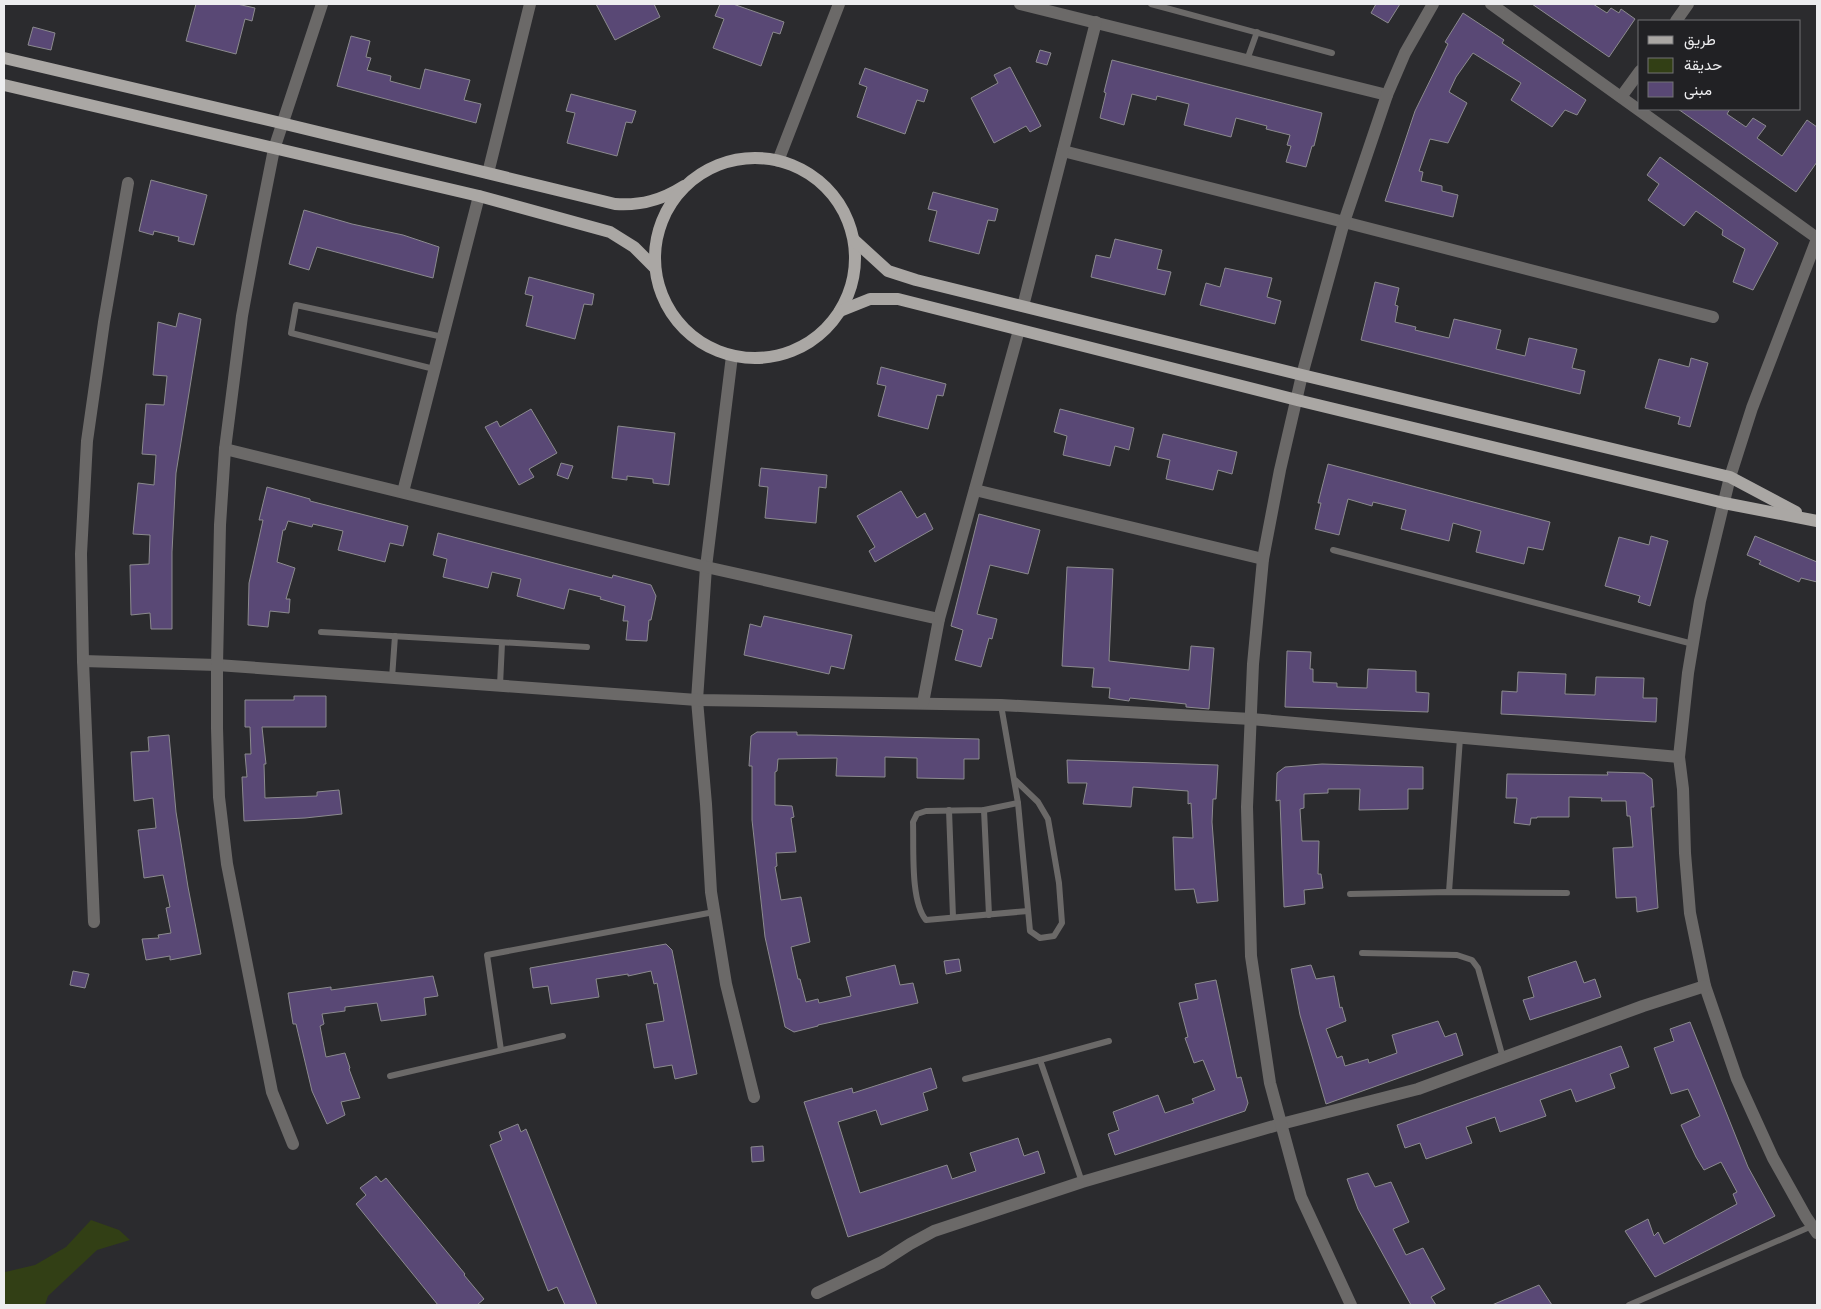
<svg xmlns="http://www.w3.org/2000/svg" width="1821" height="1309" font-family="'Noto Serif',Vazirmatn,serif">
	<rect width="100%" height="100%" fill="#2b2b2e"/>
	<path fill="#323f15" d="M 91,1220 L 119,1230 L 130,1240 L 97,1250 L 48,1296 L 45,1305 L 4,1305 L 5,1272 L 35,1265 L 66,1247 Z"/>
	<g fill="#594875" stroke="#8b8a8e">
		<path d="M 196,4 L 237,4 L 255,8 L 252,21 L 245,19 L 236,54 L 186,41 Z"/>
		<path d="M 596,4 L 654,4 L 660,17 L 615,40 Z"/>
		<path d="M 720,4 L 733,4 L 784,22 L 780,34 L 773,32 L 761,66 L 713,48 L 724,19 L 715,16 Z"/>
		<path d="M 1376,4 L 1400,4 L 1388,23 L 1371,13 Z"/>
		<path d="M 1532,4 L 1593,4 L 1607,13 L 1611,8 L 1619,13 L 1621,9 L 1635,19 L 1609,57 Z"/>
		<path d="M 1463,13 L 1504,40 L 1502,43 L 1586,100 L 1577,115 L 1565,110 L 1552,127 L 1511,100 L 1521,83 L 1473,53 L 1456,77 L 1449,92 L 1467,103 L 1448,143 L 1430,139 L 1419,171 L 1423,172 L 1421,181 L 1442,186 L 1442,191 L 1458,195 L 1453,217 L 1385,201 L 1415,111 L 1448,44 L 1445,42 Z"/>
		<path d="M 33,27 L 55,33 L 51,50 L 28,45 Z"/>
		<path d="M 351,36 L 370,41 L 366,57 L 371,58 L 367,70 L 391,76 L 390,81 L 420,89 L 425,69 L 470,80 L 464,100 L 481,104 L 476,123 L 337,86 Z"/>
		<path d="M 1040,50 L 1051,53 L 1047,65 L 1036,62 Z"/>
		<path d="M 1112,60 L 1322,113 L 1314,146 L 1312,146 L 1306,167 L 1286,162 L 1291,146 L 1287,145 L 1290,135 L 1266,129 L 1267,126 L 1236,118 L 1231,137 L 1184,125 L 1189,104 L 1157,96 L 1156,100 L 1132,94 L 1124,125 L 1100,118 L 1106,93 L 1104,92 Z"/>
		<path d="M 1010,67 L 1041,126 L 1030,132 L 1026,126 L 994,143 L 971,98 L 998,83 L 994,75 Z"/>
		<path d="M 865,68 L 928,90 L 924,102 L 917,100 L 905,134 L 857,117 L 867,87 L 859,84 Z"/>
		<path d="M 571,94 L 636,111 L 632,123 L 626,122 L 617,156 L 567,143 L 575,113 L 566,111 Z"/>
		<path d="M 1678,109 L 1730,109 L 1727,114 L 1746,127 L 1753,118 L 1766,126 L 1757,138 L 1782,156 L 1807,120 L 1817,127 L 1817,162 L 1796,192 Z"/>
		<path d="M 1660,157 L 1778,243 L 1753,290 L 1733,282 L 1745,249 L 1722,235 L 1723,230 L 1696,211 L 1684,226 L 1648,200 L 1659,184 L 1647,175 Z"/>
		<path d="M 151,180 L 207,195 L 194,245 L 178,241 L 179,237 L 154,231 L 153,235 L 139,231 Z"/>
		<path d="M 933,192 L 998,209 L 995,221 L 988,220 L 979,254 L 929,241 L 937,211 L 928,209 Z"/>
		<path d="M 304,210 L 352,224 L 403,235 L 439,247 L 433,278 L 317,247 L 309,270 L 289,264 Z"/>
		<path d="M 1115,239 L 1162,250 L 1157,269 L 1171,272 L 1165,295 L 1091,277 L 1096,255 L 1110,258 Z"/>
		<path d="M 1225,268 L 1272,278 L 1267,297 L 1281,301 L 1275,324 L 1200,305 L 1206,283 L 1220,287 Z"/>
		<path d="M 529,277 L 594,294 L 592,305 L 584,304 L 575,339 L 526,326 L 533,296 L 525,294 Z"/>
		<path d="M 1375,282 L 1399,288 L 1395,305 L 1398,306 L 1395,322 L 1416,327 L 1415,330 L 1449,338 L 1454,319 L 1501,330 L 1496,349 L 1525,356 L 1529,338 L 1577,349 L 1572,368 L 1585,371 L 1580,394 L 1361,340 Z"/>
		<path d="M 179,313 L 201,319 L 176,473 L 172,552 L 172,629 L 151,629 L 150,613 L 131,615 L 130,565 L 149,564 L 150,535 L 133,534 L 138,483 L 154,485 L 156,455 L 142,454 L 146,404 L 164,405 L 167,376 L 153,375 L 158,322 L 176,327 Z"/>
		<path d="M 1691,358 L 1708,363 L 1690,427 L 1678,424 L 1680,417 L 1645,408 L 1659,359 L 1689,367 Z"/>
		<path d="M 881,367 L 946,384 L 943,396 L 937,395 L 928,429 L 878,416 L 886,386 L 877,384 Z"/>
		<path d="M 531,409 L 557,453 L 529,469 L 534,477 L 519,485 L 485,427 L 497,421 L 500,427 Z"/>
		<path d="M 1060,409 L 1134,428 L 1129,450 L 1115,446 L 1110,466 L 1063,455 L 1067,436 L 1054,432 Z"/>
		<path d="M 618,426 L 675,433 L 669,485 L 653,483 L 653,479 L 627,476 L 627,480 L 612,478 Z"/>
		<path d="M 1163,434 L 1237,452 L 1232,474 L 1218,470 L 1213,490 L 1166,479 L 1170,460 L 1157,457 Z"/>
		<path d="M 561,463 L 573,466 L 568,479 L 557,475 Z"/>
		<path d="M 1328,464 L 1550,522 L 1543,550 L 1528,547 L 1524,564 L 1476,552 L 1481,531 L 1453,523 L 1449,541 L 1401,529 L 1406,510 L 1373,502 L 1372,506 L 1348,499 L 1339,535 L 1315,529 L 1321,503 L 1318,503 Z"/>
		<path d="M 761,468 L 827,475 L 826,488 L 819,487 L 816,523 L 765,518 L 768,487 L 759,486 Z"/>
		<path d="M 267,487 L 310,499 L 310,501 L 408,526 L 403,546 L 390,543 L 385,562 L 338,550 L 343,531 L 313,524 L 312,527 L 288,521 L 285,530 L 283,530 L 277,562 L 295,568 L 286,599 L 290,599 L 289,613 L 270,611 L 268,627 L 248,625 L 249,583 L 263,520 L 259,520 Z"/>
		<path d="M 901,491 L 917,518 L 925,513 L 933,529 L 875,562 L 869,551 L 875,547 L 857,516 Z"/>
		<path d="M 979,514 L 1040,530 L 1028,574 L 990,565 L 977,614 L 997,619 L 992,639 L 989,638 L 981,667 L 955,660 L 963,630 L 951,626 Z"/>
		<path d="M 438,533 L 612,578 L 613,575 L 651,585 L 656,596 L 651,620 L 649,620 L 647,641 L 626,640 L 628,621 L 623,621 L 625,606 L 600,599 L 601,597 L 569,589 L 564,609 L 517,596 L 521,579 L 492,572 L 488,588 L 443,577 L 447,559 L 433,555 Z"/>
		<path d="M 1651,536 L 1668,541 L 1650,606 L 1638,602 L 1640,596 L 1605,586 L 1619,537 L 1649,545 Z"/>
		<path d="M 1755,536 L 1817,562 L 1817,582 L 1801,578 L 1799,582 L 1759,564 L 1761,561 L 1747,555 Z"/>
		<path d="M 1067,567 L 1113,569 L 1109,661 L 1189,670 L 1191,646 L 1214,648 L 1209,709 L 1186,707 L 1186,704 L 1130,698 L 1129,701 L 1109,698 L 1110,688 L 1092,687 L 1094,668 L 1062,666 Z"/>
		<path d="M 764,616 L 852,635 L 844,669 L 831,666 L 829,674 L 744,655 L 750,624 L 761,627 Z"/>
		<path d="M 1287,651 L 1311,652 L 1310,669 L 1313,669 L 1313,682 L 1337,683 L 1337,687 L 1367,688 L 1368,669 L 1416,671 L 1416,692 L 1429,693 L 1428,712 L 1285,707 Z"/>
		<path d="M 1518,672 L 1566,674 L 1565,694 L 1595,695 L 1596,677 L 1644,678 L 1643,698 L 1657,698 L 1656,722 L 1501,714 L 1502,691 L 1517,692 Z"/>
		<path d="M 294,696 L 326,696 L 326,727 L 262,727 L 266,764 L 264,764 L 265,798 L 317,796 L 317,792 L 339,790 L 342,814 L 305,818 L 244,821 L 242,777 L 247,777 L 245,754 L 251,754 L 250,727 L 245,727 L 245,700 L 294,700 Z"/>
		<path d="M 757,732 L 797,732 L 797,735 L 811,735 L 979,739 L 979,759 L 964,759 L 964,779 L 917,778 L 917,758 L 885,757 L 885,777 L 836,776 L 837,758 L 778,759 L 777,771 L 775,772 L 775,805 L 792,806 L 794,817 L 791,818 L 796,852 L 776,853 L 777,866 L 775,867 L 781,900 L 801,897 L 810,942 L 791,947 L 798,979 L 800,979 L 806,1002 L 818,999 L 819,1003 L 851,996 L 846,977 L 895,965 L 900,985 L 913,983 L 918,1003 L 818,1025 L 818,1026 L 794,1032 L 785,1027 L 765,937 L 752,820 L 752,766 L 749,766 L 751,736 Z"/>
		<path d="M 169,735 L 176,812 L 188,887 L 201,954 L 170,960 L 170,956 L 146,960 L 142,939 L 159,938 L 158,935 L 171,933 L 166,908 L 170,907 L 163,875 L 144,878 L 138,830 L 156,828 L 153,798 L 134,801 L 131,752 L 149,751 L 148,737 Z"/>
		<path d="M 1067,760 L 1218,765 L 1216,799 L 1213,799 L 1212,822 L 1218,901 L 1197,903 L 1194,889 L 1175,890 L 1173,837 L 1193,838 L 1191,803 L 1188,804 L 1188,791 L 1133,787 L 1131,807 L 1083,804 L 1087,783 L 1068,783 Z"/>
		<path d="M 1322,764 L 1423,767 L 1423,789 L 1408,789 L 1408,809 L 1359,810 L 1360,789 L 1328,789 L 1328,793 L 1304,794 L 1304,808 L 1300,809 L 1302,841 L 1319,841 L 1318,874 L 1321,874 L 1323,888 L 1304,890 L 1305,904 L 1284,907 L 1280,800 L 1276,801 L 1277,773 L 1285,767 Z"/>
		<path d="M 1607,772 L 1644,773 L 1652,779 L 1654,807 L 1651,807 L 1658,908 L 1637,912 L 1636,897 L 1616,898 L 1613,848 L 1633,847 L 1630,816 L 1627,816 L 1626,801 L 1601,801 L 1602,798 L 1569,797 L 1569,817 L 1537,817 L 1537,818 L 1531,818 L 1530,825 L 1514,823 L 1517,798 L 1506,798 L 1507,774 L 1608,775 Z"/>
		<path d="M 666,944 L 672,950 L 697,1074 L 675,1079 L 672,1065 L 654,1068 L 646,1024 L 664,1021 L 657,983 L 654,984 L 651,971 L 628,976 L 628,974 L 596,979 L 599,997 L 551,1004 L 548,986 L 533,988 L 530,968 Z"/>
		<path d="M 959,959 L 961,971 L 946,974 L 944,961 Z"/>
		<path d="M 1576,961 L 1584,983 L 1595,979 L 1601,997 L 1530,1020 L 1523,1000 L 1534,997 L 1528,977 Z"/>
		<path d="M 1311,965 L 1316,979 L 1334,976 L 1340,1008 L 1342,1007 L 1346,1021 L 1326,1029 L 1337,1058 L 1342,1056 L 1345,1066 L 1368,1059 L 1369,1063 L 1397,1053 L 1392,1035 L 1438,1021 L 1445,1037 L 1456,1033 L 1463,1055 L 1326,1104 L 1300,1015 L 1291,969 Z"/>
		<path d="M 73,971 L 89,974 L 85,988 L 70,985 Z"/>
		<path d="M 433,976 L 438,996 L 424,998 L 426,1015 L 381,1021 L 377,1003 L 345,1007 L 345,1011 L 322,1014 L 324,1024 L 320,1026 L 326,1057 L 345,1053 L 350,1068 L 349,1069 L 360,1098 L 341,1102 L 345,1115 L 327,1124 L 312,1091 L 296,1024 L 293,1024 L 288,993 L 331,987 L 331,990 Z"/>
		<path d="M 1216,980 L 1237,1078 L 1241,1077 L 1248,1103 L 1245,1111 L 1115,1155 L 1108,1134 L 1119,1130 L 1113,1112 L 1158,1095 L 1165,1113 L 1194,1103 L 1192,1099 L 1215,1090 L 1203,1060 L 1194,1063 L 1185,1038 L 1188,1037 L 1179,1003 L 1198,999 L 1195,984 Z"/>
		<path d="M 1690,1022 L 1748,1167 L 1775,1216 L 1655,1277 L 1625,1231 L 1648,1219 L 1654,1236 L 1658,1232 L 1664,1244 L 1737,1204 L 1733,1194 L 1737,1192 L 1721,1162 L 1704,1170 L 1696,1157 L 1681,1125 L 1700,1116 L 1688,1089 L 1671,1094 L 1654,1048 L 1674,1041 L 1670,1029 Z"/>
		<path d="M 1621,1046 L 1629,1067 L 1610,1074 L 1615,1088 L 1576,1102 L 1571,1089 L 1540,1100 L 1546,1116 L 1500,1132 L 1495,1117 L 1466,1127 L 1472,1143 L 1426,1159 L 1420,1143 L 1405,1148 L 1397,1125 Z"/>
		<path d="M 931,1068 L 937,1088 L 923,1093 L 928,1110 L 881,1125 L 876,1110 L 838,1122 L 860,1193 L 947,1165 L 952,1179 L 976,1171 L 970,1153 L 1018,1138 L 1024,1156 L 1038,1151 L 1045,1173 L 848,1237 L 804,1102 L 852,1088 L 853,1093 Z"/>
		<path d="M 518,1124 L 521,1132 L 526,1129 L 597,1305 L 565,1305 L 557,1287 L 548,1291 L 490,1145 L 502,1140 L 499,1132 Z"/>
		<path d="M 763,1146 L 764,1161 L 752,1162 L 751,1147 Z"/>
		<path d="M 1368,1173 L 1375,1187 L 1391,1182 L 1409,1222 L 1393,1229 L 1406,1255 L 1423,1248 L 1445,1289 L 1431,1297 L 1436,1305 L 1411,1305 L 1358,1209 L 1347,1179 Z"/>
		<path d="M 376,1176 L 381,1182 L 386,1178 L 465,1274 L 464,1275 L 484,1299 L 477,1305 L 438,1305 L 356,1204 L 366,1195 L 360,1188 Z"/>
		<path d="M 1539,1285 L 1552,1305 L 1492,1305 L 1525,1291 Z"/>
	</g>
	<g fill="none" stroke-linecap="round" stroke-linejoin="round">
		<g stroke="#6b6968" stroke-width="6">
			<path d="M 1151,4 L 1332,53"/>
			<path d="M 1247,60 L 1257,32"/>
			<path d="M 434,369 L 291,333 L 296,305 L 443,337"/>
			<path d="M 1333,550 L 1693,644"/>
			<path d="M 321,632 L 587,647"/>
			<path d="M 392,678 L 395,636"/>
			<path d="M 500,685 L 502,643"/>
			<path d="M 1001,705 L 1018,803 L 1030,931 L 1040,938 L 1054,936 L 1062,923 L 1059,883 L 1048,819 L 1038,802 L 1014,779"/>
			<path d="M 1018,803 L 984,810 L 926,811 L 917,814 L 913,822 C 914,847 910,901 926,920 L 1028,911"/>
			<path d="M 949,810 L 953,917"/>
			<path d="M 984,810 L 989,915"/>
			<path d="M 1449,892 L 1460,738"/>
			<path d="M 1350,894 L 1449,892 L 1567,893"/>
			<path d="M 1362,953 L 1457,955 L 1472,960 L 1478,968 L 1503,1058"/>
			<path d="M 501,1050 L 487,955 L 714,912"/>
			<path d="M 1040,1060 L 1109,1041"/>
			<path d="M 390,1076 L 563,1036"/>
			<path d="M 965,1079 L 1040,1060 L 1082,1182"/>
			<path d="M 1629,1305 L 1812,1226"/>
		</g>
		<g stroke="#6b6968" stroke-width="12">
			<path d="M 1020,4 L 1387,95"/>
			<path d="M 1491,4 L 1817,238"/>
			<path d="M 1676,21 L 1688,4"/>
			<path d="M 1621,97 L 1640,71"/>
			<path d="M 1063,151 L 1344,222 L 1713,317"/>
			<path d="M 778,161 L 839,4"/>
			<path d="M 488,173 L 530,4"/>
			<path d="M 1817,239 L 1752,408 L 1730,477 L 1700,601 L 1688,673 L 1679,757 L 1683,789 L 1685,853 L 1690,913 L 1705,986 L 1737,1079 L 1773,1158 L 1806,1217 L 1817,1233"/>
			<path d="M 1023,306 L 1096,22"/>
			<path d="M 732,356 L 706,567 L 697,700 L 706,804 L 711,892 L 726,984 L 754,1097"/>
			<path d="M 225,449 L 706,567 L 939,619"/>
			<path d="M 975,490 L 1263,559"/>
			<path d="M 403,492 L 479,196"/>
			<path d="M 83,661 L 217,665 L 697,700 L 1001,705 L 1251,719 L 1679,757"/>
			<path d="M 923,703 L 939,619 L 1019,330"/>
			<path d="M 94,922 L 83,661 L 81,554 L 87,441 L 104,322 L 128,183"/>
			<path d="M 293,1144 L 272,1092 L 227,864 L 219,797 L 217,728 L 217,665 L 220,525 L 225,449 L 242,316 L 256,240 L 274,149 L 322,4"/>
			<path d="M 817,1293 L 882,1262 L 910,1244 L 934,1231 L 1082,1182 L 1281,1124 L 1418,1089 L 1643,1006 L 1705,986"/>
			<path d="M 1351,1305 L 1301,1197 L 1270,1083 L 1251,956 L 1247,807 L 1253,664 L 1263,559 L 1280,470 L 1302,375 L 1344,222 L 1387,95 L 1405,53 L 1433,4"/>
		</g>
		<g stroke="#aaa7a4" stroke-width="12">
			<path d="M 4,58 L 281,123 L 615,204 C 641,206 662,200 684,186"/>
			<path d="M 4,85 L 479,196 L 610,232 L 634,247 L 654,267"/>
			<circle cx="755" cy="258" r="100"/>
			<path d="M 854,240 L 888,271 L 916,280 L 1302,375 L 1730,477 L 1796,512"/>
			<path d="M 840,311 L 870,299 L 898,299 L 1297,400 L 1724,503 L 1817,521"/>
		</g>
	</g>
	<rect width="1821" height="1309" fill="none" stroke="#ededef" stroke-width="10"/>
	<rect x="1638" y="20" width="162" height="90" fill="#212124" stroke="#737375"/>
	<rect x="1648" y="36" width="25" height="8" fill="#aaa7a4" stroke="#737375"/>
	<text x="1684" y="45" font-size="15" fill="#ededef">طريق</text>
	<rect x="1648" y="58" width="25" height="15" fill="#323f15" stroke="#737375"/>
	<text x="1684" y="70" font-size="15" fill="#ededef">حديقة</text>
	<rect x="1648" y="82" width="25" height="15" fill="#594875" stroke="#737375"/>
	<text x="1684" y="95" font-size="15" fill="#ededef">مبنى</text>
</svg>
